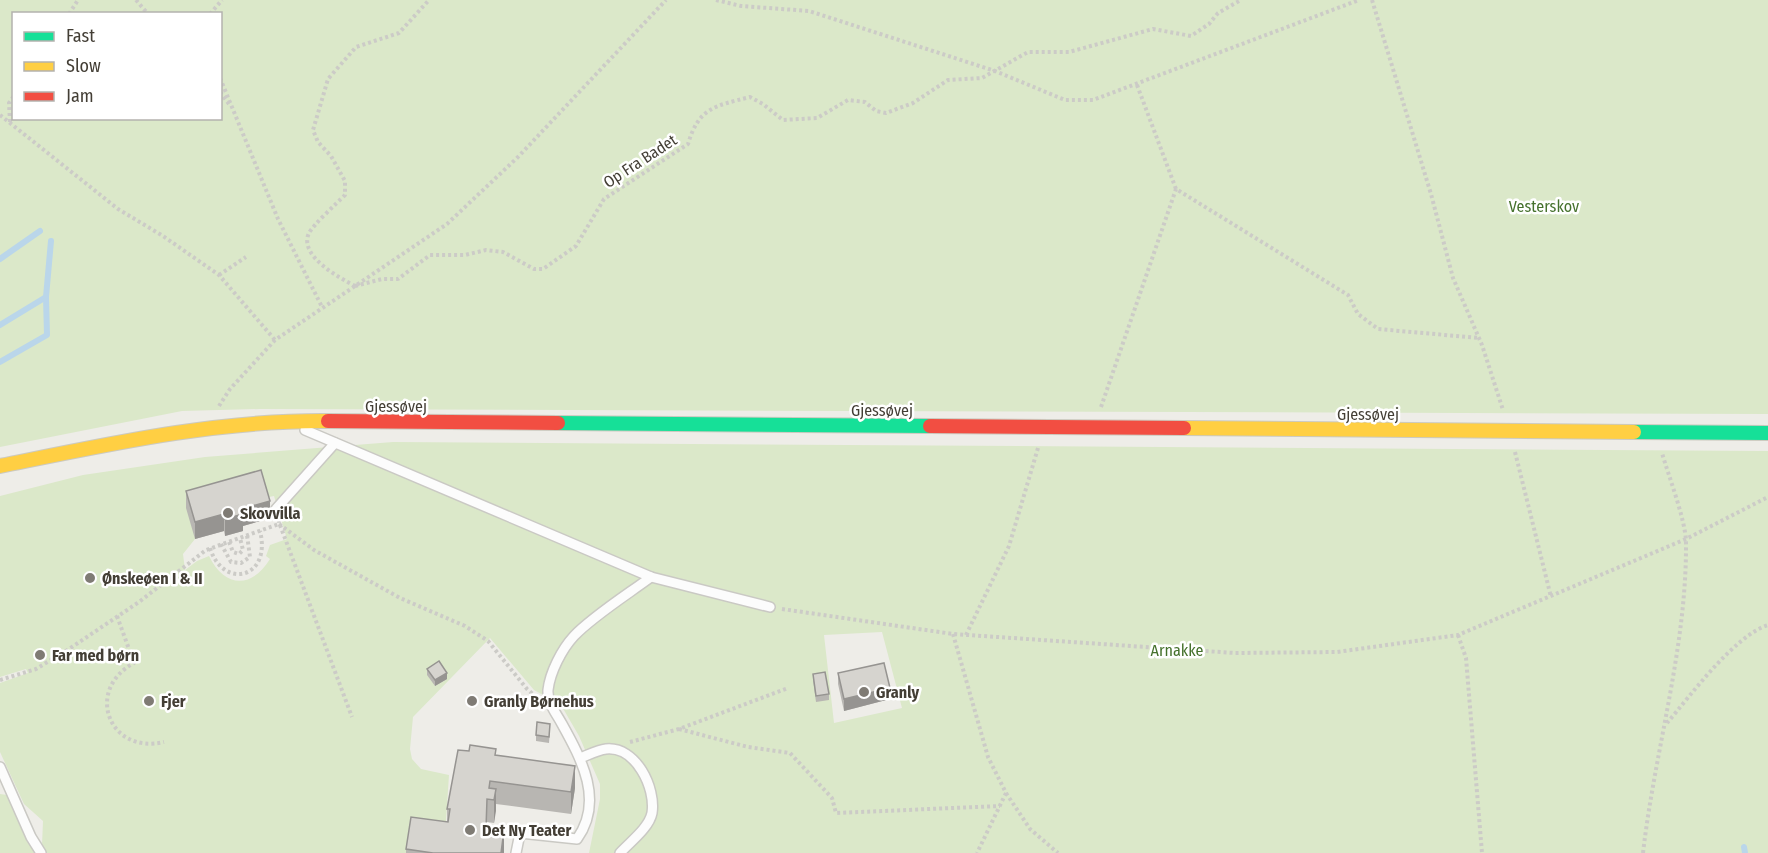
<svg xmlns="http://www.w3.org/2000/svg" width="1768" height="853" font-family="'Fira Sans Condensed',sans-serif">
	<rect width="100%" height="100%" fill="#eeede8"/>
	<g fill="#dbe8c9" fill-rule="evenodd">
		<path d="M 0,0 L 1768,0 L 1768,414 L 260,409 L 182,411 L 0,447 ZM 14,14 L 220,14 L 220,118 L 14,118 Z"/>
		<path d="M 393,442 L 1768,451 L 1768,853 L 589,853 L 600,799 L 600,784 L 579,736 L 561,705 L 534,690 L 490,638 L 413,717 L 410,749 L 412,759 L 421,769 L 449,775 L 445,836 L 407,853 L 47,853 L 42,845 L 43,821 L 24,804 L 0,752 L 0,683 L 28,673 L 26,669 L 0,677 L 0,496 L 83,475 L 205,457 ZM 274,496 L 287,539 L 270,545 L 266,556 L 270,559 C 251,590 224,587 209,556 L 197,561 L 185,570 L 183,554 L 195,539 L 264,498 ZM 882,632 L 902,708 L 834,723 L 824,635 Z"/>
		<path d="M 0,794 L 7,795 L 37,853 L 0,853 Z"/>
	</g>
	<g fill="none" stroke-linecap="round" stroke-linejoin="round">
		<g stroke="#bad6ea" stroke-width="6">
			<path d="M 0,259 L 40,231"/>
			<path d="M 0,325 L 46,297"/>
			<path d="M 0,362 L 47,335 L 46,297 L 51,241"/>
			<path d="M 1744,847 L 1745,853"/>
		</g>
		<defs>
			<g id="lane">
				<path d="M 305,430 L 651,577 L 770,607"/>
				<path d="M 276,509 L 335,443"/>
				<path d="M 580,758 C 588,755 598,750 606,749 C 636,746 656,788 652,813 C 649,828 630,842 620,853"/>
				<path d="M 0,767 L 31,837 L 41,853"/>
				<path d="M 516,853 L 520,833 L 577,839 C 604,801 582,760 562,724 C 556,713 547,702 548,690 C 550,672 562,649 574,636 C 593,616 628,594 651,577"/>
			</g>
			<g id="fast">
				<path d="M 558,423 L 930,426"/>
				<path d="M 1634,432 L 1768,433"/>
			</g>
			<g id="slow">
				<path d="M 1184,428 L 1634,432"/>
				<path d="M 0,466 C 109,444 217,420 328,421"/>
			</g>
			<g id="jam">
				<path d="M 328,421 L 558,423"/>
				<path d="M 930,426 L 1184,428"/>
			</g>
		</defs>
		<use href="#lane" stroke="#cac9c4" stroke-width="12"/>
		<use href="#fast" stroke="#cccabf" stroke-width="16"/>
		<use href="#slow" stroke="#cccabf" stroke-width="16"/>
		<use href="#jam" stroke="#cccabf" stroke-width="16"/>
		<g stroke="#cccbc7" stroke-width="4" stroke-dasharray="3 3" stroke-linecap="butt">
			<path d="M 136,0 L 148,14"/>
			<path d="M 716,0 L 741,6 L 809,11 L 995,71 L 1065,100 L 1093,100 L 1359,0"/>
			<path d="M 1372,0 L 1431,194 L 1453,278 L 1482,345 L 1503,410"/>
			<path d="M 69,14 L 78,0"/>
			<path d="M 210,14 L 222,0"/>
			<path d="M 220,78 L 278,219 L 322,307"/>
			<path d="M 1137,85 L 1176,189 L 1348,295 L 1358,314 L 1378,329 L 1479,338"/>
			<path d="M 220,92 L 229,104"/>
			<path d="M 0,115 L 118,209 L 163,236 L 219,275 L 275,340"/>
			<path d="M 10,122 L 9,103 L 14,96"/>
			<path d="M 219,275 L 246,257"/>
			<path d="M 355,286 L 382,279 L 398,279 L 430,255 L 465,255 L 486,250 L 503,252 L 534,269 L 543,269 L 576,246 L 604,199 L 688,144 C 699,107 715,106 750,97 L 763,104 L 783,120 L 817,118 L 848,100 L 865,102 L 876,111 L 886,113 L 913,103 L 948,80 L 982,78 L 1028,52 L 1069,52 L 1153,29 L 1191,36 L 1209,24 L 1218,13 L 1241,0"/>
			<path d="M 355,286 C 340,278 298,256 309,233 C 313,225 337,203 345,195 L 345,181 L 331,156 L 318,142 L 313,130 L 328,79 L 356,47 L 399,33 L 429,0"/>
			<path d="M 219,406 L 230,389 L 275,340 L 447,224 L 518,157 L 666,0"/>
			<path d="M 1101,407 L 1176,189"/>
			<path d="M 1515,452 L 1551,597"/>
			<path d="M 279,524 L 314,550 L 400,598 L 465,626 L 488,641 L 527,689 L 534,695"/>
			<path d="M 280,525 L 352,717"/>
			<path d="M 229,542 L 233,552 L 239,554 L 243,550 L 240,538"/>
			<path d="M 221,544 L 231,562 L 241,563 L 250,557 L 247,535"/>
			<path d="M 210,548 C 223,590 272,579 260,531"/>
			<path d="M 782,609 L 953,634 L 1235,653 L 1337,652 L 1458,635 L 1686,539 L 1768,497"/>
			<path d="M 117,616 L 134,663 C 84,690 109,755 164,742"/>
			<path d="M 953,634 L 988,757 L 1006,793 L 977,853"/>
			<path d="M 966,635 L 1009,546 L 1038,448"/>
			<path d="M 1458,635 L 1466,658 L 1482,853"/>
			<path d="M 0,680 L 36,669 L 69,649 L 139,602 L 206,550 L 279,524 L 279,521"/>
			<path d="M 1667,723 C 1691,695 1734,636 1768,625"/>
			<path d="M 679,729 L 748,747 L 790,753 L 832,798 L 836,813 L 1000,806"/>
			<path d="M 630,742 L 679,729 L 788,688"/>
			<path d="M 1006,793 L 1030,829 L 1058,853"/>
			<path d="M 1643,853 C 1655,749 1687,647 1686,541 C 1685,519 1669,477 1662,453"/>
		</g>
		<use href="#lane" stroke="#fcfcfc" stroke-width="9"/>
		<use href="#fast" stroke="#16e098" stroke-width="14"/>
		<use href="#slow" stroke="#ffcf43" stroke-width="14"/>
		<use href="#jam" stroke="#f24e42" stroke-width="14"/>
	</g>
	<g fill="#b8b6b2">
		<path d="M 186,491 L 270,518 L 243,526 L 243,531 L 225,536 L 224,531 L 195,539 L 186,508 Z"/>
		<path d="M 427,669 L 447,679 L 435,686 L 427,675 Z"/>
		<path d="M 838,673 L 890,699 L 844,711 L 838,684 Z"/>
		<path d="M 813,674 L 829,694 L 829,700 L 816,702 L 813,680 Z"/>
		<path d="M 550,729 L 549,743 L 536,741 L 536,735 Z"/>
		<path d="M 496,755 L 575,788 L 571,814 L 496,804 L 494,823 L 487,822 L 487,828 L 504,830 L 504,853 L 406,853 L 406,849 L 447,822 L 447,809 Z"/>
	</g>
	<g fill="#969491">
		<path d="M 270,501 L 270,518 L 243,526 L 243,531 L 225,536 L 225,519 L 241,509 Z"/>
		<path d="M 224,514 L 224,531 L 195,539 L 195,522 Z"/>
		<path d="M 447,673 L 447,679 L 435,686 L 435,680 Z"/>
		<path d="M 890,688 L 890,699 L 844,711 L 844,699 Z"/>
		<path d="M 575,766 L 575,788 L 571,814 L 571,792 Z"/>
		<path d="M 496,789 L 496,811 L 494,823 L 494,800 Z"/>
		<path d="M 487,799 L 487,822 L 486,850 L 486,828 Z"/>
		<path d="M 504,830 L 504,853 L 501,853 Z"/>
	</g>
	<g fill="#d6d4cf" stroke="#969491" stroke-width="1.5">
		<path d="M 261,470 L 270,501 L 241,509 L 243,514 L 225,519 L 224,514 L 195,522 L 186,491 Z"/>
		<path d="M 439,661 L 447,673 L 435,680 L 427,669 Z"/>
		<path d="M 884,663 L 890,688 L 844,699 L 838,673 Z"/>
		<path d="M 825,672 L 829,694 L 816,696 L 813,674 Z"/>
		<path d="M 537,722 L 550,724 L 549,737 L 536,735 Z"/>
		<path d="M 470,745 L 496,749 L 495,755 L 575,766 L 571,792 L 490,781 L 489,788 L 496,789 L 494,800 L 487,799 L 486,828 L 504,830 L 501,853 L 433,853 L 406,849 L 411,817 L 448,822 L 450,809 L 447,809 L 458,750 L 469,751 Z"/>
	</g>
	<g fill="#7f7b74" stroke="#fff" stroke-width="2">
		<circle cx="228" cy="513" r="6"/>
		<circle cx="90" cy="578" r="6"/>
		<circle cx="40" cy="655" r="6"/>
		<circle cx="864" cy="692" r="6"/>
		<circle cx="149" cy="701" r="6"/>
		<circle cx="472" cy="701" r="6"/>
		<circle cx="470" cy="830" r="6"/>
	</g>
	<g text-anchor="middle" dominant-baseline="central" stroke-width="5" stroke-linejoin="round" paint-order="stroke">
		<g font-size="16" fill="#433e35" stroke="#fff">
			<text transform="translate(640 161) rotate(-33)">Op Fra Badet</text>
			<text x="396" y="406">Gjessøvej</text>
			<text x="882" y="410">Gjessøvej</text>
			<text x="1368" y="414">Gjessøvej</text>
		</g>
		<g font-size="16" fill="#45712c" stroke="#fff">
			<text x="1544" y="206">Vesterskov</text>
			<text x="1177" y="650">Arnakke</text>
		</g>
		<g font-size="16" font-weight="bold" fill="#433e35" stroke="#fff" text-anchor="start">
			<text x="240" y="513">Skovvilla</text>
			<text x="102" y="578">Ønskeøen I &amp; II</text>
			<text x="52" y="655">Far med børn</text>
			<text x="876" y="692">Granly</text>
			<text x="161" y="701">Fjer</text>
			<text x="484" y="701">Granly Børnehus</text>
			<text x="482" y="830">Det Ny Teater</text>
		</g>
	</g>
	<rect x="12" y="12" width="210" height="108" fill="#ffffff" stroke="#b4b2ae" stroke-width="1.5"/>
	<rect x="24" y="32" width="30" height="9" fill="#16e098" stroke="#b4b2ae" stroke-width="1.5"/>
	<text x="66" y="42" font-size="18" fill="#433e35">Fast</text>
	<rect x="24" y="62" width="30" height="9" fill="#ffcf43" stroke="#b4b2ae" stroke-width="1.5"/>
	<text x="66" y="72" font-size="18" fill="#433e35">Slow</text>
	<rect x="24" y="92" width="30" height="9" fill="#f24e42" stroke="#b4b2ae" stroke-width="1.5"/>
	<text x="66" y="102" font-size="18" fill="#433e35">Jam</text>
</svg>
